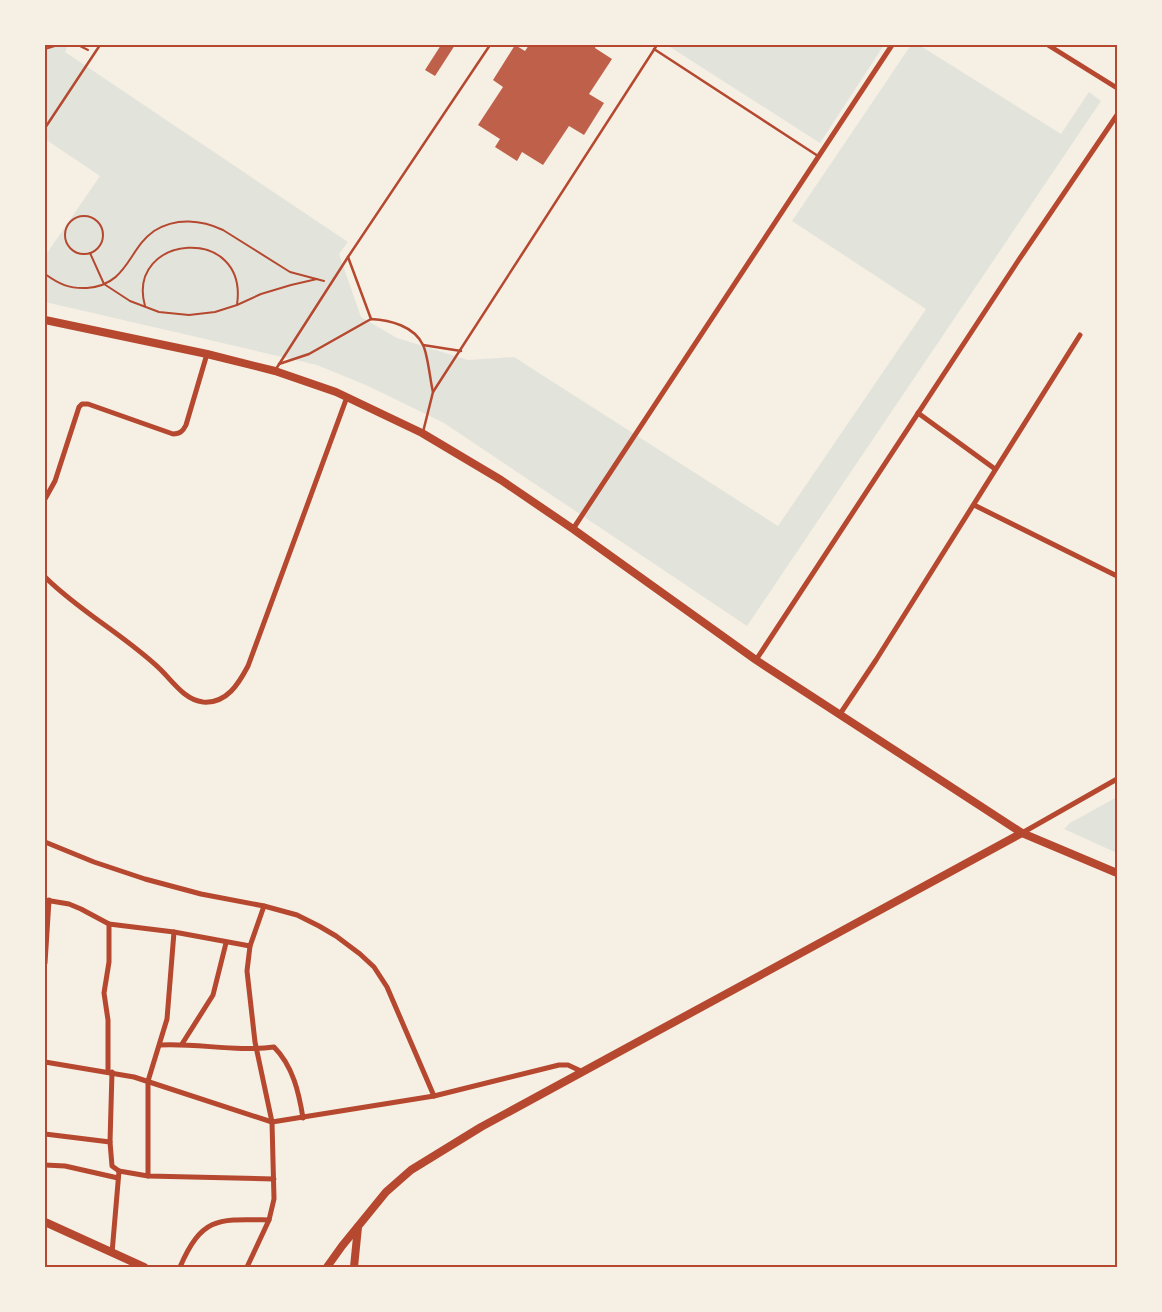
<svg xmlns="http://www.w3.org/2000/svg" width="1162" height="1312" font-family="'Golos Text',sans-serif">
	<rect width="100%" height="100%" fill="#f6efe4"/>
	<g fill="#e2e4dc">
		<path d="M 45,45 L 68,45 L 65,52 L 348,242 L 339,254 L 361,317 L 397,338 L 468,360 L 514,357 L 778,526 L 926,309 L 792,221 L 911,45 L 919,45 L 1061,134 L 1089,92 L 1101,101 L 747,626 L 444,423 L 368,386 L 317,365 L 45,302 L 45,256 L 100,176 L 45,139 Z"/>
		<path d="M 667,45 L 884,45 L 820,143 Z"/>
		<path d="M 1117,797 L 1117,853 L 1064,829 L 1070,823 Z"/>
	</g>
	<g fill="#bf614a">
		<path d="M 441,45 L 455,45 L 435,76 L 425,70 Z"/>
		<path d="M 515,45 L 525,51 L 529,45 L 596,45 L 595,48 L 612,59 L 589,94 L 604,103 L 584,135 L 569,126 L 543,165 L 522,152 L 517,161 L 495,147 L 500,139 L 478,125 L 503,87 L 493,80 Z"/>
	</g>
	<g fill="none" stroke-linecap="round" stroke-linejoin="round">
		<g stroke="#b5482f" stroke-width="2">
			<path d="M 78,45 L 88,50"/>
			<path d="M 45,49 L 58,45"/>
			<circle cx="84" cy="235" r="19"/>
			<path d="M 90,253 L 104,284 L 130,301 L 159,312 L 189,315 L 215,312 L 237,305 L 261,294 L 291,285 L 317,279"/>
			<path d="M 45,274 C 59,284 69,289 87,288 C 128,285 128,249 154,231 C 176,217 202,220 223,230 L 290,272 L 324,281"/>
			<path d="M 145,306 C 125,234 249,223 237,305"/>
		</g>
		<g stroke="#b5482f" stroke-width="2.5">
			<path d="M 654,49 L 818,156"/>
			<path d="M 45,128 L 100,45"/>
			<path d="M 348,257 L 371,319"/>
			<path d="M 423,345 L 461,351"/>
			<path d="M 279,364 L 309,354 L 371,319 C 390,320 414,326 423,345 C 428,355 430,380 433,392"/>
			<path d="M 276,369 L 348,257 L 490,45"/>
			<path d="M 423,432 L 433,392 L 657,45"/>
		</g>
		<g stroke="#b5482f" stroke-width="5">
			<path d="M 1048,45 L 1117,88"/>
			<path d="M 918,413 L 995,469"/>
			<path d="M 45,499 L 55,481 L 79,407 L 82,404 L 88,404 L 173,434 C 180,434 183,431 186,425 L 207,354"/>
			<path d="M 974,505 L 1117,576"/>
			<path d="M 573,529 L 892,45"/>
			<path d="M 45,577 C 80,612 126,636 161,670 C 173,682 185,700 203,702 C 227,704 239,683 248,666 L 347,397"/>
			<path d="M 756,660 L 1018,261 L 1117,115"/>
			<path d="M 840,714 L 876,660 L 1080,335"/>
			<path d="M 1022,833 L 1117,779"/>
			<path d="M 45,842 L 94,862 L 145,879 L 201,894 L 264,906 L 297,915 L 319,926 L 336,936 L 360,954 L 374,967 L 387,987 L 434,1096"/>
			<path d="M 45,900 L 69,904 L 81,909 L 109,924 L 174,932 L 250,946"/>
			<path d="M 174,932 L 167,1019 L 148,1081 L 148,1176 L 274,1179"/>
			<path d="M 45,963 L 49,900"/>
			<path d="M 182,1044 L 213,995 L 226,943"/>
			<path d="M 160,1045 C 198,1043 236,1052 274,1047 C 293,1066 299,1093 303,1118"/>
			<path d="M 45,1062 L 134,1077 L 272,1122 L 434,1096 L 559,1065 L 568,1065 L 583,1072"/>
			<path d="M 108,1071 L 108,1020 L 104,993 L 109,962 L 109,924"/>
			<path d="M 112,1072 L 110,1142 L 112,1166 L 119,1171 L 148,1176"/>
			<path d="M 45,1134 L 110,1142"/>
			<path d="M 45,1165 L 65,1166 L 118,1178"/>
			<path d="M 112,1253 L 119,1171"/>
			<path d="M 180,1267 C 202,1216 219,1219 269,1220"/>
			<path d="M 247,1267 L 269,1220 L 274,1199 L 272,1122 L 255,1042 L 247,971 L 250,946 L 264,906"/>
		</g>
		<g stroke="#b5482f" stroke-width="8">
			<path d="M 45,1222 L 144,1267"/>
			<path d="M 327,1267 L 342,1246 L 386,1192 L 411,1170 L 481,1127 L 1022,833"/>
			<path d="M 354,1267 L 358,1227"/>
		</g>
		<path stroke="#b5482f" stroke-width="8" d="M 45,320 L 207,354 L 275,371 L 336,392 L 422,433 L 501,480 L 573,529 L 756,660 L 1022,833 L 1117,873"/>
	</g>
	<rect width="1162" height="1312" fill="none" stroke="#f6efe4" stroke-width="92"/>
	<rect x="46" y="46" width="1070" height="1220" fill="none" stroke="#b5482f" stroke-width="2"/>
</svg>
